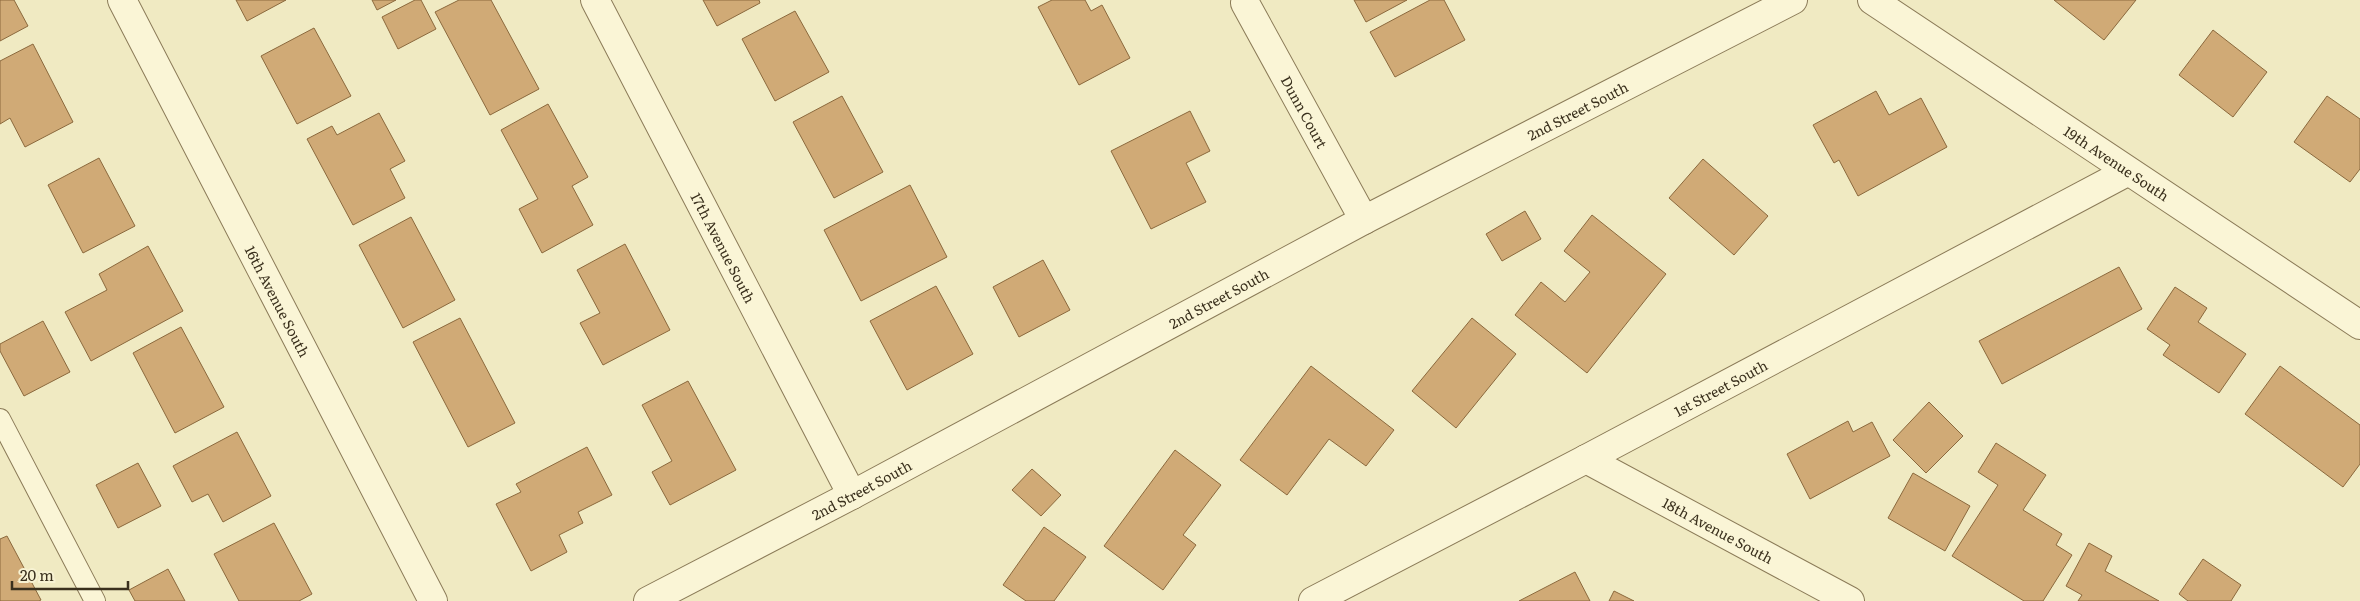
<svg xmlns="http://www.w3.org/2000/svg" width="2360" height="601" font-family="Literata,serif">
	<rect width="100%" height="100%" fill="#f0eac2"/>
	<g fill="#d0aa76" stroke="#8b693d">
		<path d="M 0,0 L 14,0 L 28,26 L 0,41 Z"/>
		<path d="M 236,0 L 286,0 L 247,21 Z"/>
		<path d="M 372,0 L 396,0 L 377,10 Z"/>
		<path d="M 415,0 L 421,0 L 436,29 L 398,49 L 382,17 Z"/>
		<path d="M 459,0 L 491,0 L 539,89 L 490,115 L 435,12 Z"/>
		<path d="M 703,0 L 759,0 L 760,3 L 717,26 Z"/>
		<path d="M 1052,0 L 1085,0 L 1091,11 L 1102,5 L 1130,58 L 1079,85 L 1038,7 Z"/>
		<path d="M 1354,0 L 1407,0 L 1366,22 Z"/>
		<path d="M 1430,0 L 1444,0 L 1465,40 L 1395,77 L 1370,32 Z"/>
		<path d="M 2054,0 L 2136,0 L 2104,40 Z"/>
		<path d="M 795,11 L 829,72 L 775,101 L 742,39 Z"/>
		<path d="M 314,28 L 351,96 L 297,124 L 261,56 Z"/>
		<path d="M 2213,30 L 2267,72 L 2233,117 L 2179,75 Z"/>
		<path d="M 33,44 L 73,122 L 25,147 L 10,118 L 0,124 L 0,61 Z"/>
		<path d="M 1876,91 L 1889,115 L 1921,98 L 1947,147 L 1858,196 L 1839,160 L 1834,163 L 1813,125 Z"/>
		<path d="M 842,96 L 883,172 L 834,198 L 793,122 Z"/>
		<path d="M 2327,96 L 2360,119 L 2360,169 L 2350,182 L 2294,142 Z"/>
		<path d="M 548,104 L 588,177 L 572,186 L 593,225 L 542,253 L 519,209 L 538,199 L 501,130 Z"/>
		<path d="M 1190,111 L 1210,151 L 1186,163 L 1206,202 L 1151,229 L 1111,151 Z"/>
		<path d="M 379,113 L 405,161 L 390,169 L 405,198 L 353,225 L 307,139 L 332,126 L 337,135 Z"/>
		<path d="M 99,158 L 135,226 L 83,253 L 48,185 Z"/>
		<path d="M 1703,159 L 1768,216 L 1734,255 L 1669,198 Z"/>
		<path d="M 910,185 L 947,257 L 861,301 L 824,230 Z"/>
		<path d="M 1525,211 L 1541,239 L 1502,261 L 1486,234 Z"/>
		<path d="M 1592,215 L 1666,274 L 1587,373 L 1515,315 L 1541,282 L 1565,302 L 1590,272 L 1564,251 Z"/>
		<path d="M 411,217 L 455,300 L 403,328 L 359,245 Z"/>
		<path d="M 625,244 L 670,330 L 603,365 L 580,323 L 600,313 L 577,270 Z"/>
		<path d="M 148,246 L 183,311 L 91,361 L 65,312 L 107,290 L 99,274 Z"/>
		<path d="M 1043,260 L 1070,310 L 1019,337 L 993,287 Z"/>
		<path d="M 2119,267 L 2142,309 L 2002,384 L 1979,341 Z"/>
		<path d="M 936,286 L 973,354 L 907,390 L 870,321 Z"/>
		<path d="M 2175,287 L 2207,308 L 2198,322 L 2246,354 L 2219,393 L 2163,355 L 2170,345 L 2147,329 Z"/>
		<path d="M 460,318 L 515,423 L 468,447 L 413,342 Z"/>
		<path d="M 1472,318 L 1516,354 L 1456,428 L 1412,391 Z"/>
		<path d="M 43,321 L 70,372 L 24,396 L 0,351 L 0,344 Z"/>
		<path d="M 181,327 L 224,407 L 175,433 L 133,353 Z"/>
		<path d="M 1311,366 L 1394,430 L 1366,466 L 1329,439 L 1287,495 L 1240,460 Z"/>
		<path d="M 2280,366 L 2360,425 L 2360,464 L 2343,487 L 2245,414 Z"/>
		<path d="M 688,381 L 736,470 L 670,505 L 652,472 L 672,461 L 642,405 Z"/>
		<path d="M 1929,402 L 1963,436 L 1926,473 L 1893,440 Z"/>
		<path d="M 1848,421 L 1853,432 L 1872,422 L 1890,456 L 1810,499 L 1787,454 Z"/>
		<path d="M 237,432 L 271,496 L 223,522 L 208,494 L 192,502 L 173,466 Z"/>
		<path d="M 1996,443 L 2046,475 L 2023,510 L 2062,534 L 2056,545 L 2072,555 L 2043,601 L 2024,601 L 1952,556 L 1998,485 L 1978,472 Z"/>
		<path d="M 587,447 L 612,495 L 578,512 L 583,523 L 559,535 L 567,552 L 531,571 L 496,504 L 521,492 L 516,484 Z"/>
		<path d="M 1175,450 L 1221,485 L 1183,535 L 1196,545 L 1163,590 L 1104,546 Z"/>
		<path d="M 138,463 L 161,506 L 118,528 L 96,485 Z"/>
		<path d="M 1032,469 L 1061,495 L 1041,516 L 1012,490 Z"/>
		<path d="M 1913,473 L 1970,506 L 1945,551 L 1888,518 Z"/>
		<path d="M 274,523 L 312,594 L 299,601 L 239,601 L 214,554 Z"/>
		<path d="M 1044,527 L 1086,557 L 1054,601 L 1026,601 L 1003,585 Z"/>
		<path d="M 7,536 L 41,600 L 39,601 L 0,601 L 0,539 Z"/>
		<path d="M 2089,543 L 2112,556 L 2105,571 L 2159,601 L 2078,601 L 2082,595 L 2066,586 Z"/>
		<path d="M 2203,559 L 2241,585 L 2231,601 L 2188,601 L 2179,594 Z"/>
		<path d="M 168,569 L 185,601 L 135,601 L 129,590 Z"/>
		<path d="M 1575,572 L 1590,601 L 1519,601 Z"/>
		<path d="M 1614,591 L 1634,601 L 1609,601 Z"/>
	</g>
	<g fill="none" stroke-linecap="round" stroke-linejoin="round">
		<defs>
			<path id="service" d="M 0,419 L 95,601"/>
			<g id="minor">
				<path id="s1" d="M 122,0 L 433,601"/>
				<path id="s2" d="M 595,0 L 852,495"/>
				<path id="s3" d="M 1872,0 L 2360,325"/>
				<path id="s4" d="M 1245,3 L 1364,220"/>
				<path id="s5" d="M 1586,459 L 1850,601"/>
				<path id="s6" d="M 648,601 L 852,495 L 1364,220 L 1793,0"/>
				<path id="s7" d="M 1313,601 L 1586,459 L 2127,172"/>
			</g>
		</defs>
		<use href="#service" stroke="#8b7b58" stroke-width="22"/>
		<use href="#minor" stroke="#8b7b58" stroke-width="30"/>
		<use href="#service" stroke="#faf5d6" stroke-width="20"/>
		<use href="#minor" stroke="#faf5d6" stroke-width="28"/>
	</g>
	<g text-anchor="middle" dominant-baseline="central" stroke-width="4" stroke-linejoin="round" paint-order="stroke">
		<g font-size="14" fill="#3a301d" stroke="#f7f2d2">
			<text stroke="none"><textPath href="#s6" startOffset="1051">2nd Street South</textPath></text>
			<text stroke="none"><textPath href="#s4" startOffset="124">Dunn Court</textPath></text>
			<text stroke="none"><textPath href="#s3" startOffset="294">19th Avenue South</textPath></text>
			<text stroke="none"><textPath href="#s2" startOffset="279">17th Avenue South</textPath></text>
			<text stroke="none"><textPath href="#s6" startOffset="646">2nd Street South</textPath></text>
			<text stroke="none"><textPath href="#s1" startOffset="339">16th Avenue South</textPath></text>
			<text stroke="none"><textPath href="#s7" startOffset="460">1st Street South</textPath></text>
			<text stroke="none"><textPath href="#s6" startOffset="241">2nd Street South</textPath></text>
			<text stroke="none"><textPath href="#s5" startOffset="150">18th Avenue South</textPath></text>
		</g>
	</g>
	<path d="M12 581v8h116v-8" fill="none" stroke="#3a301d" stroke-width="2.5"/>
	<text x="20" y="581" font-size="15" fill="#3a301d" stroke="#f7f2d2" stroke-width="4" paint-order="stroke">20 m</text>
</svg>
